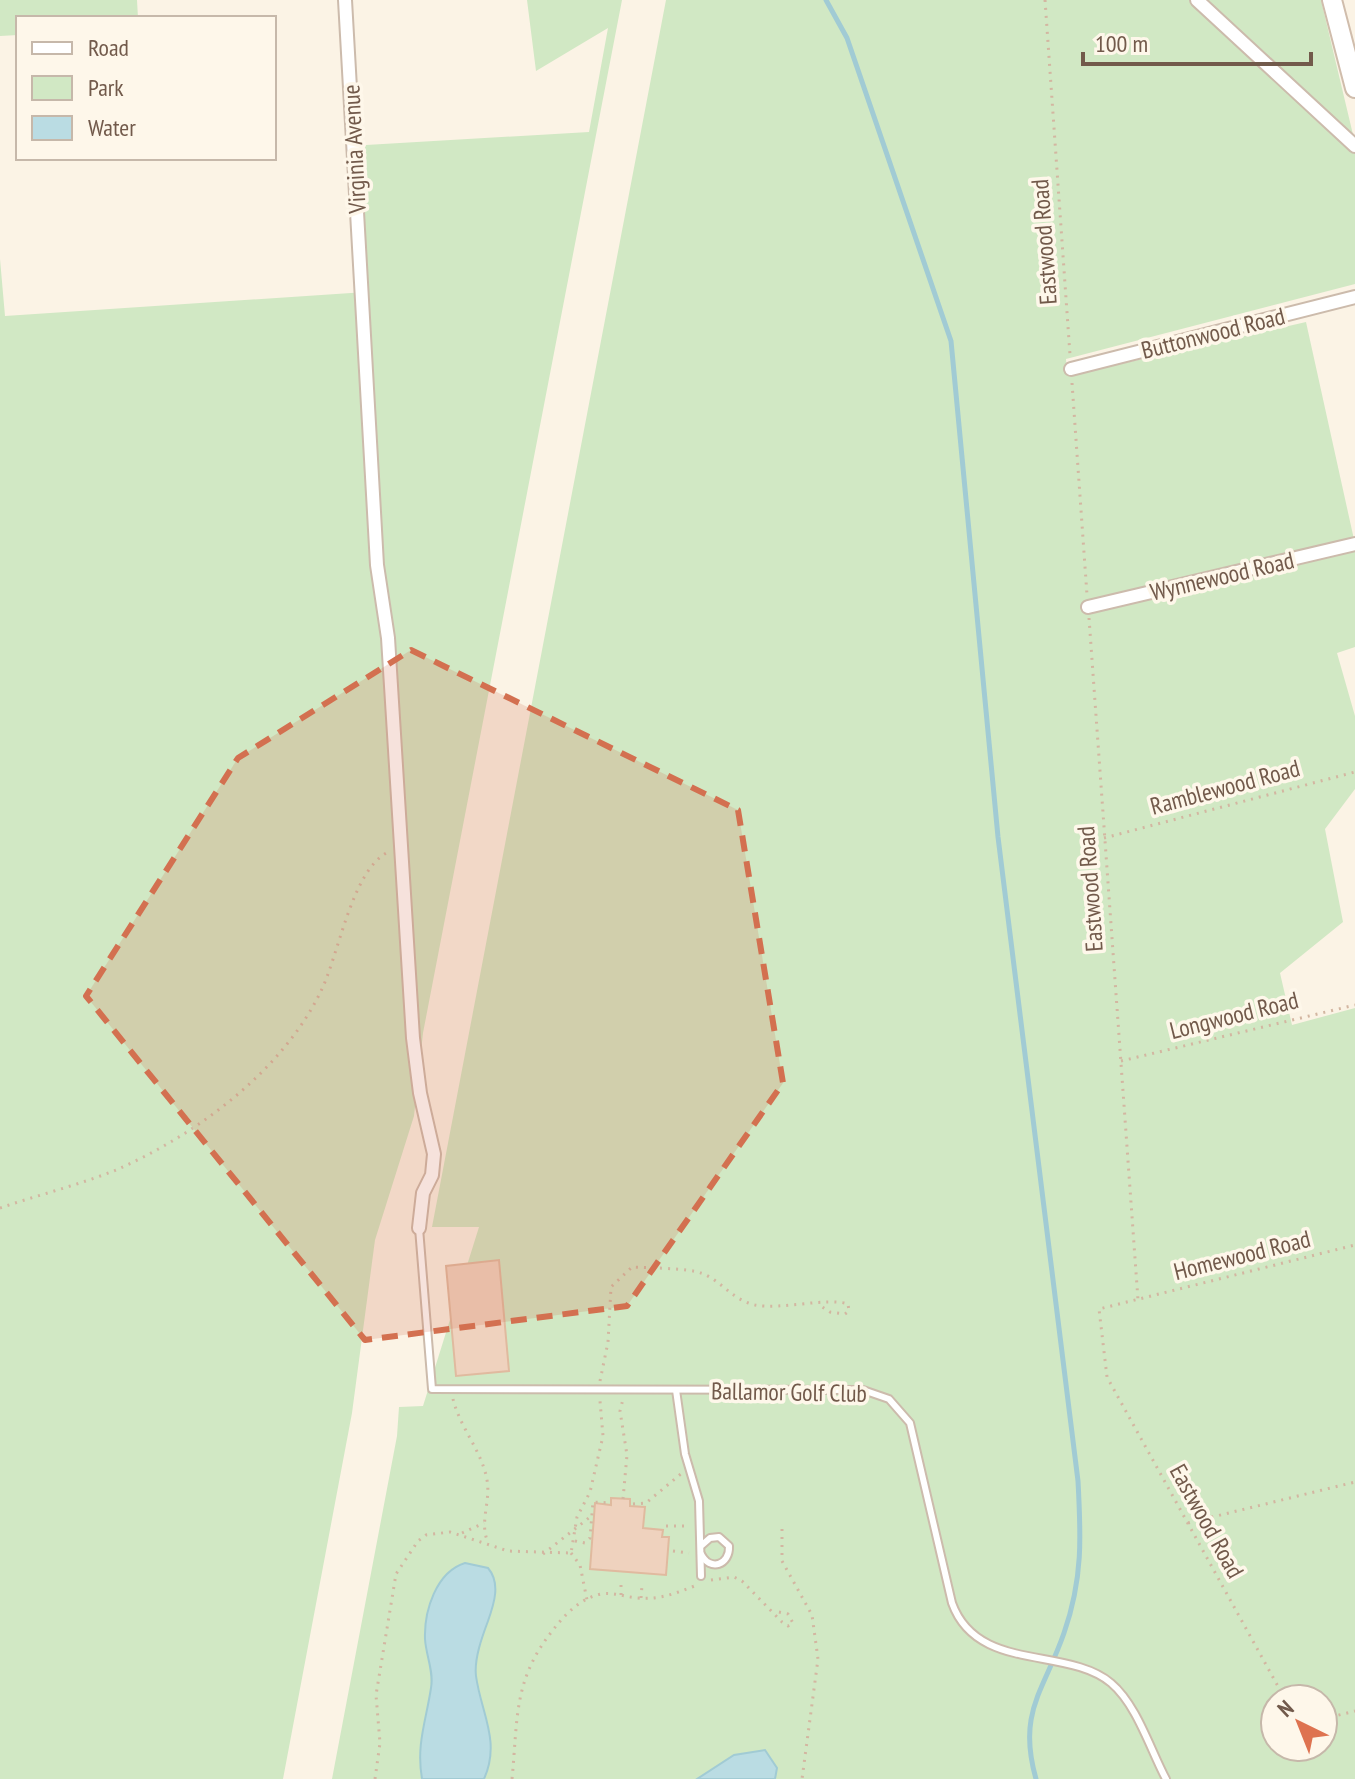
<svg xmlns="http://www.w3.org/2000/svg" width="1355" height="1779" font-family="'PT Sans Narrow',sans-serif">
	<rect width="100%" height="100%" fill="#fbf3e5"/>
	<g fill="#d1e8c4" fill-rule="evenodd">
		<path d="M 0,0 L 137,0 L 138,18 L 18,18 L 18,35 L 0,36 Z"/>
		<path d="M 527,0 L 622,0 L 423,1033 L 414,1116 L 375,1240 L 352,1413 L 283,1779 L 0,1779 L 0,259 L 5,316 L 366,292 L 357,161 L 366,145 L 589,132 L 608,28 L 536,71 Z"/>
		<path d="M 666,0 L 1321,0 L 1355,143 L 1355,284 L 1066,359 L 1067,376 L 1306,322 L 1355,544 L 1355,647 L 1337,653 L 1355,716 L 1355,789 L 1325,829 L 1343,922 L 1280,973 L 1292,1025 L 1355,1008 L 1355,1779 L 332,1779 L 397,1436 L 399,1407 L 423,1406 L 479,1227 L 432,1227 ZM 1275,1699 L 1323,1699 L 1323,1747 L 1275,1747 Z"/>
	</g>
	<g fill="#badce3" stroke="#a1cbd4" stroke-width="2">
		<path d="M 465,1563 L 488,1568 C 501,1583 494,1604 488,1621 C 482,1637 474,1659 476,1676 C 481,1713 501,1741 484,1779 L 422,1779 C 416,1745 426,1721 431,1688 C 434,1671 426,1656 425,1639 C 424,1611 436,1572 465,1563 Z"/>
		<path d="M 765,1750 L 777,1768 L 775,1779 L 697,1779 L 734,1755 Z"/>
	</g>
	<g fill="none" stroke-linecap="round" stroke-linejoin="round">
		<path stroke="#a1cbd4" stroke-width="5" d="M 826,0 L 847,38 L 951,341 L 998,837 L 1078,1481 C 1081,1536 1083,1579 1064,1633 C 1044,1691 1017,1712 1036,1779"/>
	</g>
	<g fill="#efd2be" stroke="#e0ba9f" stroke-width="2">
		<path d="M 499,1260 L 509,1371 L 456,1376 L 446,1266 Z"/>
		<path d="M 611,1498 L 630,1499 L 630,1506 L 645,1507 L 643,1528 L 663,1530 L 662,1537 L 669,1537 L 666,1575 L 590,1569 L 595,1503 L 611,1505 Z"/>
	</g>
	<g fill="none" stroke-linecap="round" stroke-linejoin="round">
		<defs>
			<g id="service">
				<path d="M 419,1228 L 432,1389 L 863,1390 L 889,1399 L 910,1423 L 952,1603 C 977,1673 1067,1646 1111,1683 C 1137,1705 1150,1749 1166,1779"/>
				<path d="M 676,1390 L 685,1454 L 699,1501 L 701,1576"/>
				<path d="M 701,1554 C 710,1572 730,1565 729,1546 L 719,1537 L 710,1538 L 702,1545"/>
			</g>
			<g id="minor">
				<path d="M 345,0 L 377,565 L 388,638 L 413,1038 L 420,1093 L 434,1154 L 432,1175 L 423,1193 L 419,1228"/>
				<path d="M 1197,0 L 1355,146"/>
				<path d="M 1071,369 L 1355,297"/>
				<path d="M 1088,607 L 1355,544"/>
			</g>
			<path id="secondary" d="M 1332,0 L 1355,88"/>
		</defs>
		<use href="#service" stroke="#ccbbac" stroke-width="10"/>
		<use href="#minor" stroke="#ccbbac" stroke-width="16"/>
		<use href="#secondary" stroke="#d0bdac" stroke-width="22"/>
		<g stroke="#d3b6a1" stroke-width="3" stroke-dasharray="2 6" stroke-linecap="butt">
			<path d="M 1045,0 L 1070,355"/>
			<path d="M 1072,383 L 1087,595"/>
			<path d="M 1089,618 L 1138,1300"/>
			<path d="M 1104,838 L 1355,772"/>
			<path d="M 1121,1061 L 1355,1005"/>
			<path d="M 0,1208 C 38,1195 79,1185 116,1170 C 196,1135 281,1072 320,993 C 339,956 351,871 388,852"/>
			<path d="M 600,1381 L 608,1342 L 611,1287 L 632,1267 C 648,1268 688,1268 701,1273 C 721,1280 732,1300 755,1305 C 781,1310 828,1297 848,1304 L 849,1311 L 845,1314 L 830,1312 L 819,1305"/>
			<path d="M 453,1399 C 460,1428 482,1451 487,1480 C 491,1501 479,1523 488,1542"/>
			<path d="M 623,1499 L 627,1455 L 620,1411 L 623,1399"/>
			<path d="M 633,1504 L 646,1503 L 682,1473"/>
			<path d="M 1188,1523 L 1355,1482"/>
			<path d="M 666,1526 L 688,1526"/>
			<path d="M 782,1529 L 782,1561 L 812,1615 L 818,1659 L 802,1779"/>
			<path d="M 462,1533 L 484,1523"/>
			<path d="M 575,1541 L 585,1543 L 590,1538 L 593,1502 L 611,1503"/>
			<path d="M 673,1551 L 689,1553"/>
			<path d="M 571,1553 L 580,1565 L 587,1600"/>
			<path d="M 543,1554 L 590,1517"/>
			<path d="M 711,1580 L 734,1577 L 742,1581 L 782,1622 L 788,1626 L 793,1623 L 788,1614 L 774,1611"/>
			<path d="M 621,1595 L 621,1584"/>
			<path d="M 641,1598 L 642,1585"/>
			<path d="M 1285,1699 L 1107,1377 L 1099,1309 L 1355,1245"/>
			<path d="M 1323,1719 L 1355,1711"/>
			<path d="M 375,1779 L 380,1743 L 376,1695 L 396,1574 L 418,1541 L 426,1535 L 450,1532 L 508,1551 L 571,1553 L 577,1517 L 590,1492 L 603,1436 L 600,1401"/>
			<path d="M 512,1779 C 518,1718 513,1680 553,1630 C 565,1614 581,1598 601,1594 C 614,1592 625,1597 638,1598 C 659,1600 677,1593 697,1585"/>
		</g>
		<use href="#service" stroke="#fff" stroke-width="6"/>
		<use href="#minor" stroke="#fff" stroke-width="12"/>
		<use href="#secondary" stroke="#fff" stroke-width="18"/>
	</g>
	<path fill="#d37050" fill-opacity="0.2" stroke="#d37050" stroke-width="6" stroke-dasharray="16 10" stroke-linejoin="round" d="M 411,650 L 738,810 L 783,1083 L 627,1306 L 365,1340 L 86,996 L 238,758 Z"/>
	<g text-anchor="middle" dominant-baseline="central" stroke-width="7" stroke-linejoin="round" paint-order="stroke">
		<g font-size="24" fill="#725a4b" stroke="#fef7ea">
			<text transform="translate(354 149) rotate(-93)">Virginia Avenue</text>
			<text transform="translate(1044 242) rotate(-94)">Eastwood Road</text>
			<text transform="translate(1213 333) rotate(-14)">Buttonwood Road</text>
			<text transform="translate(1222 576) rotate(-13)">Wynnewood Road</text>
			<text transform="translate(1225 787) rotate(-15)">Ramblewood Road</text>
			<text transform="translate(1090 889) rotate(-94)">Eastwood Road</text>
			<text transform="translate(1234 1015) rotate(-14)">Longwood Road</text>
			<text transform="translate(1242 1255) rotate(-14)">Homewood Road</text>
			<text transform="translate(789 1392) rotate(1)">Ballamor Golf Club</text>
			<text transform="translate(1207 1521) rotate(61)">Eastwood Road</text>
		</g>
	</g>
	<rect x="16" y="16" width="260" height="144" fill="#fef7ea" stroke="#c6b8aa" stroke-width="2"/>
	<rect x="32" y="42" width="40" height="12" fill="#ffffff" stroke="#c6b8aa" stroke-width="2"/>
	<text x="88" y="56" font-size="24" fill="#725a4b">Road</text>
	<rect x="32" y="76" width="40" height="24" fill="#d1e8c4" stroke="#c6b8aa" stroke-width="2"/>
	<text x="88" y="96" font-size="24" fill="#725a4b">Park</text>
	<rect x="32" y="116" width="40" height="24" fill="#badce3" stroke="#c6b8aa" stroke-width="2"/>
	<text x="88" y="136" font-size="24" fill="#725a4b">Water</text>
	<g transform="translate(1299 1723) rotate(317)"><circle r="38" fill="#fef7ea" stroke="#c6b8aa" stroke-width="2"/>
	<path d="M0-6L14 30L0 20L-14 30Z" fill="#de7350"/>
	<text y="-12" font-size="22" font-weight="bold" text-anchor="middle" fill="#725a4b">N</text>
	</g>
	<path d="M1083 52v12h228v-12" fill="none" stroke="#725a4b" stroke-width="4"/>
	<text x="1095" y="52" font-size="24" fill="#725a4b" stroke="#fef7ea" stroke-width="6" paint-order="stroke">100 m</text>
</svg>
